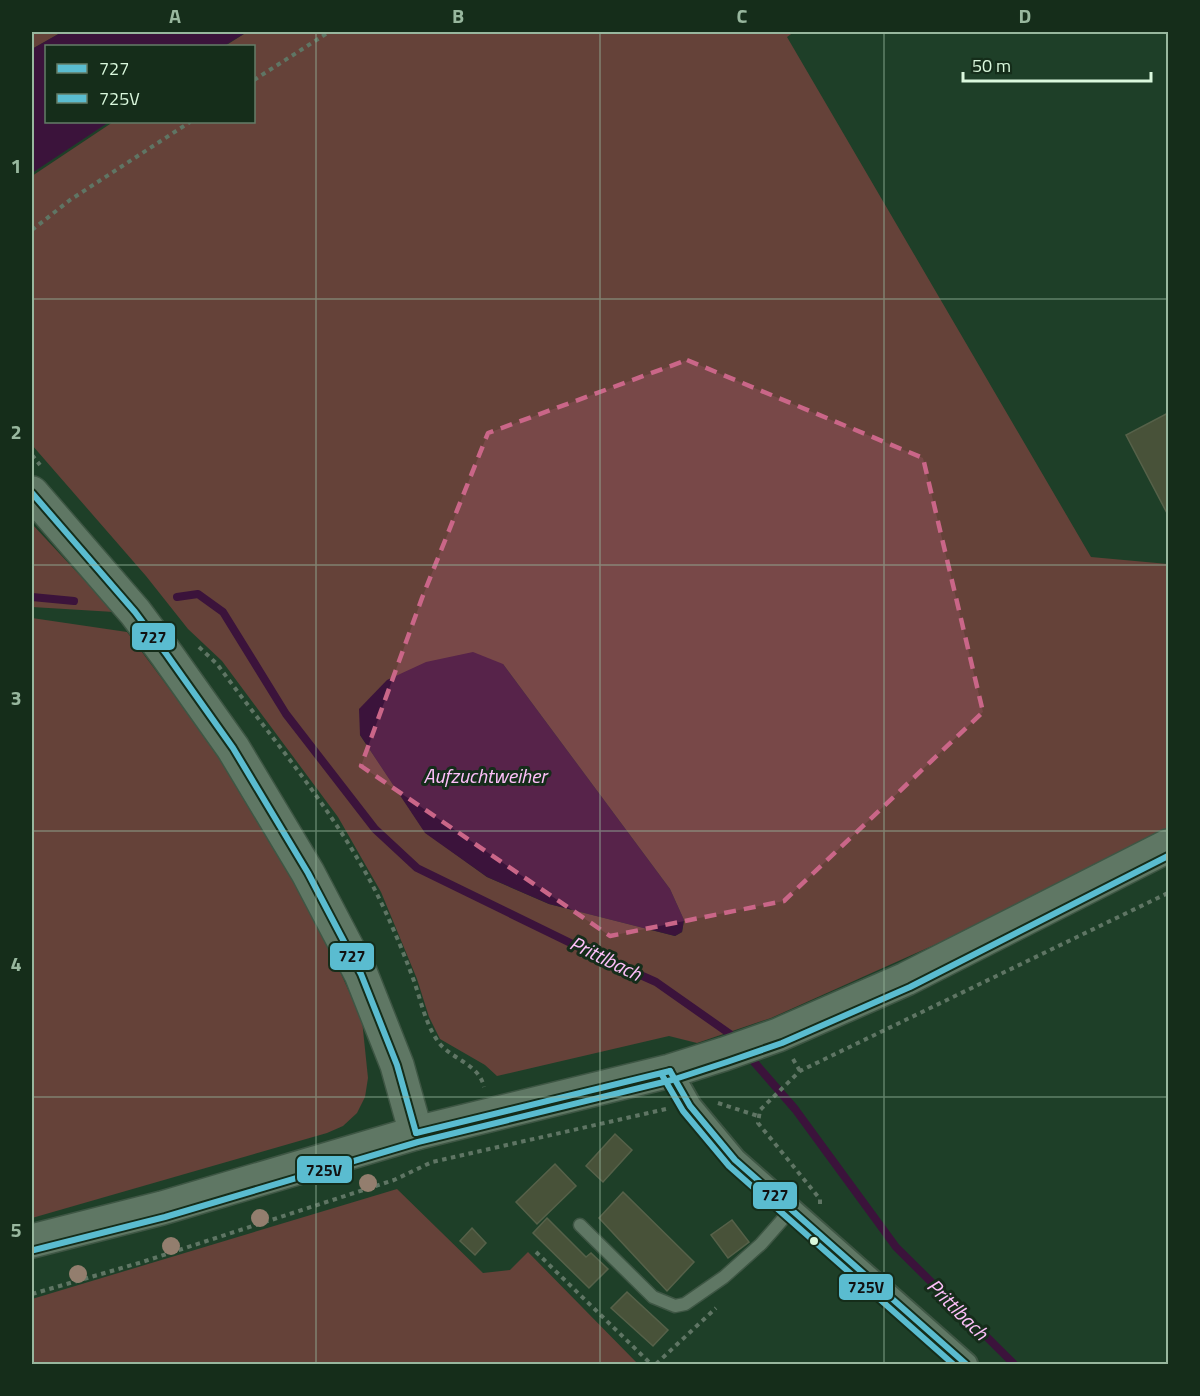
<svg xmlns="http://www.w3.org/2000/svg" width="1200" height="1396" font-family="'Titillium Web',sans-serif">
	<rect width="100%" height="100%" fill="#1e3f28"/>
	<g fill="#654239" fill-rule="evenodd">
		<path d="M 32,32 L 62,32 L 32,49 Z"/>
		<path d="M 247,32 L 794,32 L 787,37 L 1091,557 L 1168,564 L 1168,827 L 1112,860 L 961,933 L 771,1018 L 697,1043 L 669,1036 L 497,1076 L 485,1065 L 440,1039 L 429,1017 L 417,979 L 381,892 L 338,817 L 222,661 L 188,629 L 146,576 L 32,445 L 32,176 L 113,122 L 254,122 L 254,46 L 225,46 ZM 503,664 L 670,889 L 684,920 L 682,932 L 675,936 L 549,904 L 487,877 L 425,832 L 360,735 Z"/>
		<path d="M 32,524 L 114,612 L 32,607 Z"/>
		<path d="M 32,618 L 127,632 L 221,758 L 317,921 L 362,1020 L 368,1078 L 365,1097 L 357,1113 L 343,1126 L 327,1133 L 32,1218 Z"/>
		<path d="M 397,1189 L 483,1273 L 510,1270 L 528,1252 L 638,1364 L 32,1364 L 32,1299 Z"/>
	</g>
	<g fill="#3b133b">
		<path d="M 62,32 L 247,32 L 224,46 L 46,46 L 46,122 L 109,122 L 32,173 L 32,49 Z"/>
		<path d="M 473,652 L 503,664 L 670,889 L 684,920 L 682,932 L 675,936 L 549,904 L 487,877 L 425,833 L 360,735 L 359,709 L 387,680 L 426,662 Z"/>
	</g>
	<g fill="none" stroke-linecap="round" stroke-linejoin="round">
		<g stroke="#3b133b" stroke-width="8">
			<path d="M 32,597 L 74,601"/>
			<path d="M 177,597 L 198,594 L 223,612 L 286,714 L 375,829 L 417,868 L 589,952 L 656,982 L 730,1034 L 736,1041"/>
			<path d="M 748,1055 L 795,1109 L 896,1247 L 1014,1364"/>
		</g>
	</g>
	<g fill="#485239" stroke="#566149" stroke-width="1.5">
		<path d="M 1168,413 L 1168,515 L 1126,435 Z"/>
		<path d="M 615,1134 L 632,1150 L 603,1182 L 586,1166 Z"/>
		<path d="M 555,1164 L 576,1186 L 537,1224 L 516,1202 Z"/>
		<path d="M 623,1192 L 694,1262 L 667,1291 L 599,1218 Z"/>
		<path d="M 547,1218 L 586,1257 L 591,1253 L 608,1269 L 589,1288 L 533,1233 Z"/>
		<path d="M 732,1220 L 749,1242 L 728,1258 L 711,1235 Z"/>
		<path d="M 472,1228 L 486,1243 L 475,1255 L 460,1241 Z"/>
		<path d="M 627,1292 L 668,1330 L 653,1346 L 611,1308 Z"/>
	</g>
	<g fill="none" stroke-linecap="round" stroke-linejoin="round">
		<defs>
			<path id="lane" d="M 580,1225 L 653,1297 L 675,1306 L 685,1304 L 724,1277 L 761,1244 L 791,1210"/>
			<path id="street" d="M 670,1071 L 690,1106 L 735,1160 L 966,1364"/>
			<g id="secondary">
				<path d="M 32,493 L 135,612 L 167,655 L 233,748 L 308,873 L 361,974 L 397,1065 L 416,1133"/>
				<path d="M 32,1241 L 162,1208 L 416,1133 L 670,1071 L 724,1054 L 778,1035 L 906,979 L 1168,846"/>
			</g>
		</defs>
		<use href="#lane" stroke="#3e5644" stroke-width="15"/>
		<use href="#street" stroke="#3e5644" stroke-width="26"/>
		<use href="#secondary" stroke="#3e5644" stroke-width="36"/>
		<g stroke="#5f7564" stroke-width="4" stroke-dasharray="4.5 4.5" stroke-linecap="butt">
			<path d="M 254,80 L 329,32"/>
			<path d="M 32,230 L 70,200 L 190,122"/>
			<path d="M 32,455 L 40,465"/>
			<path d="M 199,647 L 217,664 C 272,739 334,810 376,892 C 390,920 403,951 414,981 C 421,1001 425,1022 437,1040 C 449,1059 479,1063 484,1087"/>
			<path d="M 793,1059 L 800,1071"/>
			<path d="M 718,1103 L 758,1116"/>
			<path d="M 820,1204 L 820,1199 L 758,1123 L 760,1110 L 800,1071 L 1168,893"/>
			<path d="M 536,1252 L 651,1364"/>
			<path d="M 32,1294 L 139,1263 L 394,1180 L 432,1162 L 666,1109"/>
			<path d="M 656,1364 L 716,1308"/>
		</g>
		<use href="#lane" stroke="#5f7764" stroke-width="12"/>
		<use href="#street" stroke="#5f7764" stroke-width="22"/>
		<use href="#secondary" stroke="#5f7764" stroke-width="33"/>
		<defs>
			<g id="bus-1">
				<path d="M 32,493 L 135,612 L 167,655 L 233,748 L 308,873 L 361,974 L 397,1065 L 416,1133"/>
				<path d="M 670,1071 L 690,1106 L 735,1160 L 966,1364"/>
				<path d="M 416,1133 L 670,1071"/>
			</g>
			<g id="bus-2">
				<path d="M 662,1075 L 683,1111 L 729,1166 L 953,1364"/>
				<path d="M 34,1250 L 165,1217 L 418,1142 L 672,1080 L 727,1062 L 782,1043 L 910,987 L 1168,856"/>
			</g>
		</defs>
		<use href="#bus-1" stroke="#152d1a" stroke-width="10"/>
		<use href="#bus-2" stroke="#152d1a" stroke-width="10"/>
		<use href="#bus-1" stroke="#5abcd0" stroke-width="6"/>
		<use href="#bus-2" stroke="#5abcd0" stroke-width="6"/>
	</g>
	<g fill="#937e6e">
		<circle cx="368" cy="1183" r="9"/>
		<circle cx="260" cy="1218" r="9"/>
		<circle cx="171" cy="1246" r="9"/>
		<circle cx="78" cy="1274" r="9"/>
	</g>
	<path fill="#ca6688" fill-opacity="0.2" stroke="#ca6688" stroke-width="4.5" stroke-dasharray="12 8" stroke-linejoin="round" d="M 687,360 L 923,458 L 983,712 L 784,901 L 610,936 L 361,766 L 422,598 L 488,433 Z"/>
	<path fill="none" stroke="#98b79e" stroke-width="1.5" stroke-opacity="0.55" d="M 316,32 L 316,1364M 600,32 L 600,1364M 884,32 L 884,1364M 32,299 L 1168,299M 32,565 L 1168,565M 32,831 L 1168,831M 32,1097 L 1168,1097"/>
	<circle fill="#daf8dd" stroke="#152d1a" stroke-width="2" cx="814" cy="1241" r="5"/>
	<g text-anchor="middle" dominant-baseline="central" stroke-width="6" stroke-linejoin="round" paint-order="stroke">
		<g font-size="20" font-style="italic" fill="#fec0fa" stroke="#152d1a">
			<text x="485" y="775">Aufzuchtweiher</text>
			<text transform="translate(606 958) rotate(26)">Prittlbach</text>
			<text transform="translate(958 1309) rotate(45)">Prittlbach</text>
		</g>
	</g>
	<g stroke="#152d1a" stroke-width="2">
		<rect x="131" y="622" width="45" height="29" rx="6" fill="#5abcd0"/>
		<rect x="329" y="942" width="46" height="29" rx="6" fill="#5abcd0"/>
		<rect x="296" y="1155" width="57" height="29" rx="6" fill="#5abcd0"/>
		<rect x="752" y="1181" width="46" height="29" rx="6" fill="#5abcd0"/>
		<rect x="838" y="1273" width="56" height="28" rx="6" fill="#5abcd0"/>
	</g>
	<g font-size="16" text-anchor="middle" font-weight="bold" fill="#111">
		<text x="153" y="643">727</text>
		<text x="352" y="962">727</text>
		<text x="324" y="1176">725V</text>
		<text x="775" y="1201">727</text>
		<text x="866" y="1293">725V</text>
	</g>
	<rect width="1200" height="1396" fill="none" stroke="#152d1a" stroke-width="66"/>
	<rect x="45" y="45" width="210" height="78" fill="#152d1a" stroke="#647e68" stroke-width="1.5"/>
	<rect x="57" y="64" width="30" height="9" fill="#5abcd0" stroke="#647e68" stroke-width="1.5"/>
	<text x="99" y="75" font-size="18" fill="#daf8dd">727</text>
	<rect x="57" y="94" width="30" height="9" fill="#5abcd0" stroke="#647e68" stroke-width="1.5"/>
	<text x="99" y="105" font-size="18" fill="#daf8dd">725V</text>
	<path d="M963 72v9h188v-9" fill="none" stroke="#daf8dd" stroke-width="3"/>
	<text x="972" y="72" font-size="18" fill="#daf8dd" stroke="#152d1a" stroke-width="4.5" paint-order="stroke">50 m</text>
	<rect x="33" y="33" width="1134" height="1330" fill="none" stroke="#98b79e" stroke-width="2"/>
	<g font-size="20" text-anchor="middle" font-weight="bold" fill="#98b79e">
		<text x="175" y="23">A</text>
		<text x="458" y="23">B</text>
		<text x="742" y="23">C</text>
		<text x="1025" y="23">D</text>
		<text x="16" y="173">1</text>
		<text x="16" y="439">2</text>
		<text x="16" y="705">3</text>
		<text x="16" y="971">4</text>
		<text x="16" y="1237">5</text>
	</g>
</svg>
